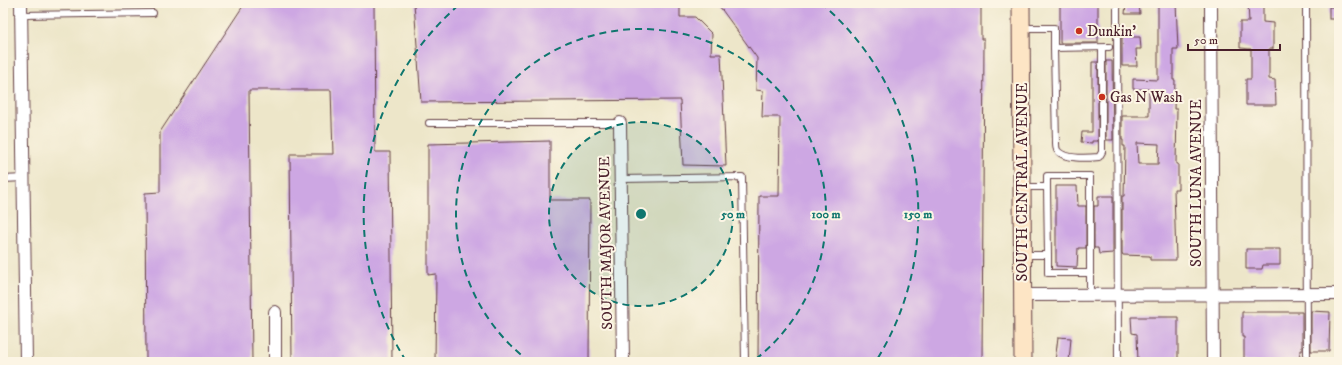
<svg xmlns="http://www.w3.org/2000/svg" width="1342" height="365" font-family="'IM FELL DW Pica',serif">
	<rect width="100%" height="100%" fill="#fcf5e5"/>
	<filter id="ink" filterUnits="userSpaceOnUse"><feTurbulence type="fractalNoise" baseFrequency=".025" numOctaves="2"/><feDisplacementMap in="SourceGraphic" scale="8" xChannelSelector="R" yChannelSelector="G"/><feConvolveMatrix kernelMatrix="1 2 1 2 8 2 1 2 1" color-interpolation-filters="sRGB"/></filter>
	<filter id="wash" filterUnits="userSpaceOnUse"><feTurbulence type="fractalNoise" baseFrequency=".012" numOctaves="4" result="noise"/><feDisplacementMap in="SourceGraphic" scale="16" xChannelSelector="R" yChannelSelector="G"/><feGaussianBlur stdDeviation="0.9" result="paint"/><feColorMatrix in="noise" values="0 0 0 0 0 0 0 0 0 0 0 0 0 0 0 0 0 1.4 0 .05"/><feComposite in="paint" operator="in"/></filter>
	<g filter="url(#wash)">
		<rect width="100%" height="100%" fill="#ede6c9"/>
		<g id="blocks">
			<g fill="#cda7e3" fill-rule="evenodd">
				<path d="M 245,3 L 374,3 L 375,152 L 390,152 L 392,362 L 292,362 L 290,154 L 333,154 L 331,90 L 249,90 L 252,362 L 146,362 L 145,193 L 160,192 L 160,132 Z"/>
				<path d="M 414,3 L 680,3 L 680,17 L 695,17 L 712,34 L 711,54 L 721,54 L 726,166 L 683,165 L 680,100 L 421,102 Z"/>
				<path d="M 717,3 L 981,3 L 981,39 L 984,39 L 982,362 L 758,362 L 759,196 L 779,196 L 780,117 L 762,117 L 763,91 L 756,90 L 757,58 Z"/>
				<rect x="1060" y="3" width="38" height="40"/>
				<path d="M 1126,3 L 1139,3 L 1140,14 L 1125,14 Z"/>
				<path d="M 1158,3 L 1176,3 L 1178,49 L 1173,49 L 1173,80 L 1175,80 L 1174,109 L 1177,109 L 1176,164 L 1178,164 L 1178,189 L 1174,189 L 1176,260 L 1150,260 L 1150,256 L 1123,255 L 1122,253 L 1122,196 L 1124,196 L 1125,146 L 1123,146 L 1123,140 L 1122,140 L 1122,116 L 1149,116 L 1149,89 L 1133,89 L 1133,79 L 1158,80 ZM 1137,143 L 1159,144 L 1158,164 L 1138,164 Z"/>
				<path d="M 1248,3 L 1263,3 L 1263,22 L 1273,23 L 1273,49 L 1269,49 L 1269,79 L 1275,80 L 1276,105 L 1246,105 L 1246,79 L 1251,79 L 1251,49 L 1240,48 L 1240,22 L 1249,22 Z"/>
				<rect x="1329" y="7" width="10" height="12"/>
				<path d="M 1122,37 L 1140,37 L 1141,49 L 1136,49 L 1137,66 L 1122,66 Z"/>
				<path d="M 1106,61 L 1112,61 L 1113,140 L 1106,140 Z"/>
				<path d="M 1092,62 L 1098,62 L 1098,141 L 1092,141 L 1092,143 L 1081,142 L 1082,132 L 1092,132 Z"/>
				<path d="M 550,141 L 550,200 L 590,200 L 589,362 L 435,362 L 436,274 L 428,275 L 428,144 Z"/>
				<path d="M 1056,186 L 1077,186 L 1078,206 L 1086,206 L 1086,248 L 1078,248 L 1077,267 L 1056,266 Z"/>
				<path d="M 1098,196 L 1113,196 L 1113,253 L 1099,254 L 1098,248 L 1094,248 L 1094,206 L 1098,206 Z"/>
				<path d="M 1246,249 L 1280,249 L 1280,265 L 1263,265 L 1262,269 L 1246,269 Z"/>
				<path d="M 1311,311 L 1330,312 L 1329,351 L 1311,351 Z"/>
				<path d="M 1242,312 L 1302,312 L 1302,351 L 1300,351 L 1299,362 L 1244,362 L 1244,337 L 1242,337 Z"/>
				<path d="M 1131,317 L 1178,317 L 1178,362 L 1138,362 L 1137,334 L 1132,333 Z"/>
				<path d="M 1058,337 L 1071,338 L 1069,362 L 1055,362 Z"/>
			</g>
		</g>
	</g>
	<g filter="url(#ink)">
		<use href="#blocks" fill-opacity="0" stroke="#623d43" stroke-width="1"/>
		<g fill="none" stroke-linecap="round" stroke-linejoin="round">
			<defs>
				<g id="lane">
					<path d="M 1117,3 L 1118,362"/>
					<path d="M 1306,3 L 1307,362"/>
					<path d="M 22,15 L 153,13"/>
					<path d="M 1022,28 L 1054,28 L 1054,48 L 1109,47"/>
					<path d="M 1054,48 L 1056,143 C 1056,145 1056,148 1057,150 C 1064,160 1088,158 1099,157 L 1102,152 L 1102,48"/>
					<path d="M 429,123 L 620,123"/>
					<path d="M 3,179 L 24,178"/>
					<path d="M 621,179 L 742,177 L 745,362"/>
					<path d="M 1023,187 L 1047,187 L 1048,255 L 1024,255"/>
					<path d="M 1047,187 L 1047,176 L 1090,176 L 1090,295"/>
					<path d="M 1048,255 L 1048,273 L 1090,273"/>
				</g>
				<g id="street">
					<path d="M 21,3 L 26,362"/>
					<path d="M 1211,3 L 1213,362"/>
					<path d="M 620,123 L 623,362"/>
					<path d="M 1022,295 L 1339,294"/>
					<path d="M 275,312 L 275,362"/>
				</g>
				<path id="secondary" d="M 1021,3 L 1023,362"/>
			</defs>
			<use href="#lane" stroke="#623d43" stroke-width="8"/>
			<use href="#street" stroke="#623d43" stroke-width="14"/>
			<use href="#secondary" stroke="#623d43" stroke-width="19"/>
			<use href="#lane" stroke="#fff" stroke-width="6"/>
			<use href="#street" stroke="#fff" stroke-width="12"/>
			<use href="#secondary" stroke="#fde5c5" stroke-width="17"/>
		</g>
	</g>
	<circle cx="641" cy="214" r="92" fill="#0f766e" fill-opacity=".12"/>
	<g fill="none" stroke="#0f766e" stroke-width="2" stroke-dasharray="7 5">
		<circle cx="641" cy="214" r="92"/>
		<path d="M530 362A185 185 0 1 1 752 362"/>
		<path d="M406 361A277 277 0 0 1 461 3M821 3A277 277 0 0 1 876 361"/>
	</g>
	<g fill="#c8321e" stroke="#fcf5e5" stroke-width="1.5">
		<circle cx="1079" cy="31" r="4"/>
		<circle cx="1102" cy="97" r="4"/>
	</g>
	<g text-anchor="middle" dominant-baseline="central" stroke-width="4" stroke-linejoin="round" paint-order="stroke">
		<g font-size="15" fill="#4a1f2b" stroke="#fcf5e5" text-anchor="start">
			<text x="1087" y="31">Dunkin'</text>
			<text x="1110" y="97">Gas N Wash</text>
		</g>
		<g font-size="15" fill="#4a1f2b" stroke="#fcf5e5">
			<text transform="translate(1022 182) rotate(-90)">SOUTH CENTRAL AVENUE</text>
			<text transform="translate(1196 183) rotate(-90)">SOUTH LUNA AVENUE</text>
			<text transform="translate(606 243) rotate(-91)">SOUTH MAJOR AVENUE</text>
		</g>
	</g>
	<circle cx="641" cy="214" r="6" fill="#0f766e" stroke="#fcf5e5" stroke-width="2"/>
	<g font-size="12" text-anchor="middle" font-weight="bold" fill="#0f766e" stroke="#fcf5e5" stroke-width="4" stroke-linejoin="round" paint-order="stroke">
		<text x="733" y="218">50 m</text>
		<text x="826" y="218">100 m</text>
		<text x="918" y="218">150 m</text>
	</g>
	<rect width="1342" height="365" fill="none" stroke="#fcf5e5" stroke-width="16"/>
	<path d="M1188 44v6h92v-6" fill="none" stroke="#4a1f2b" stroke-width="2"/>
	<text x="1194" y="44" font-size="12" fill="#4a1f2b" stroke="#fcf5e5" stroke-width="3" paint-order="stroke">50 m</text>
</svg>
